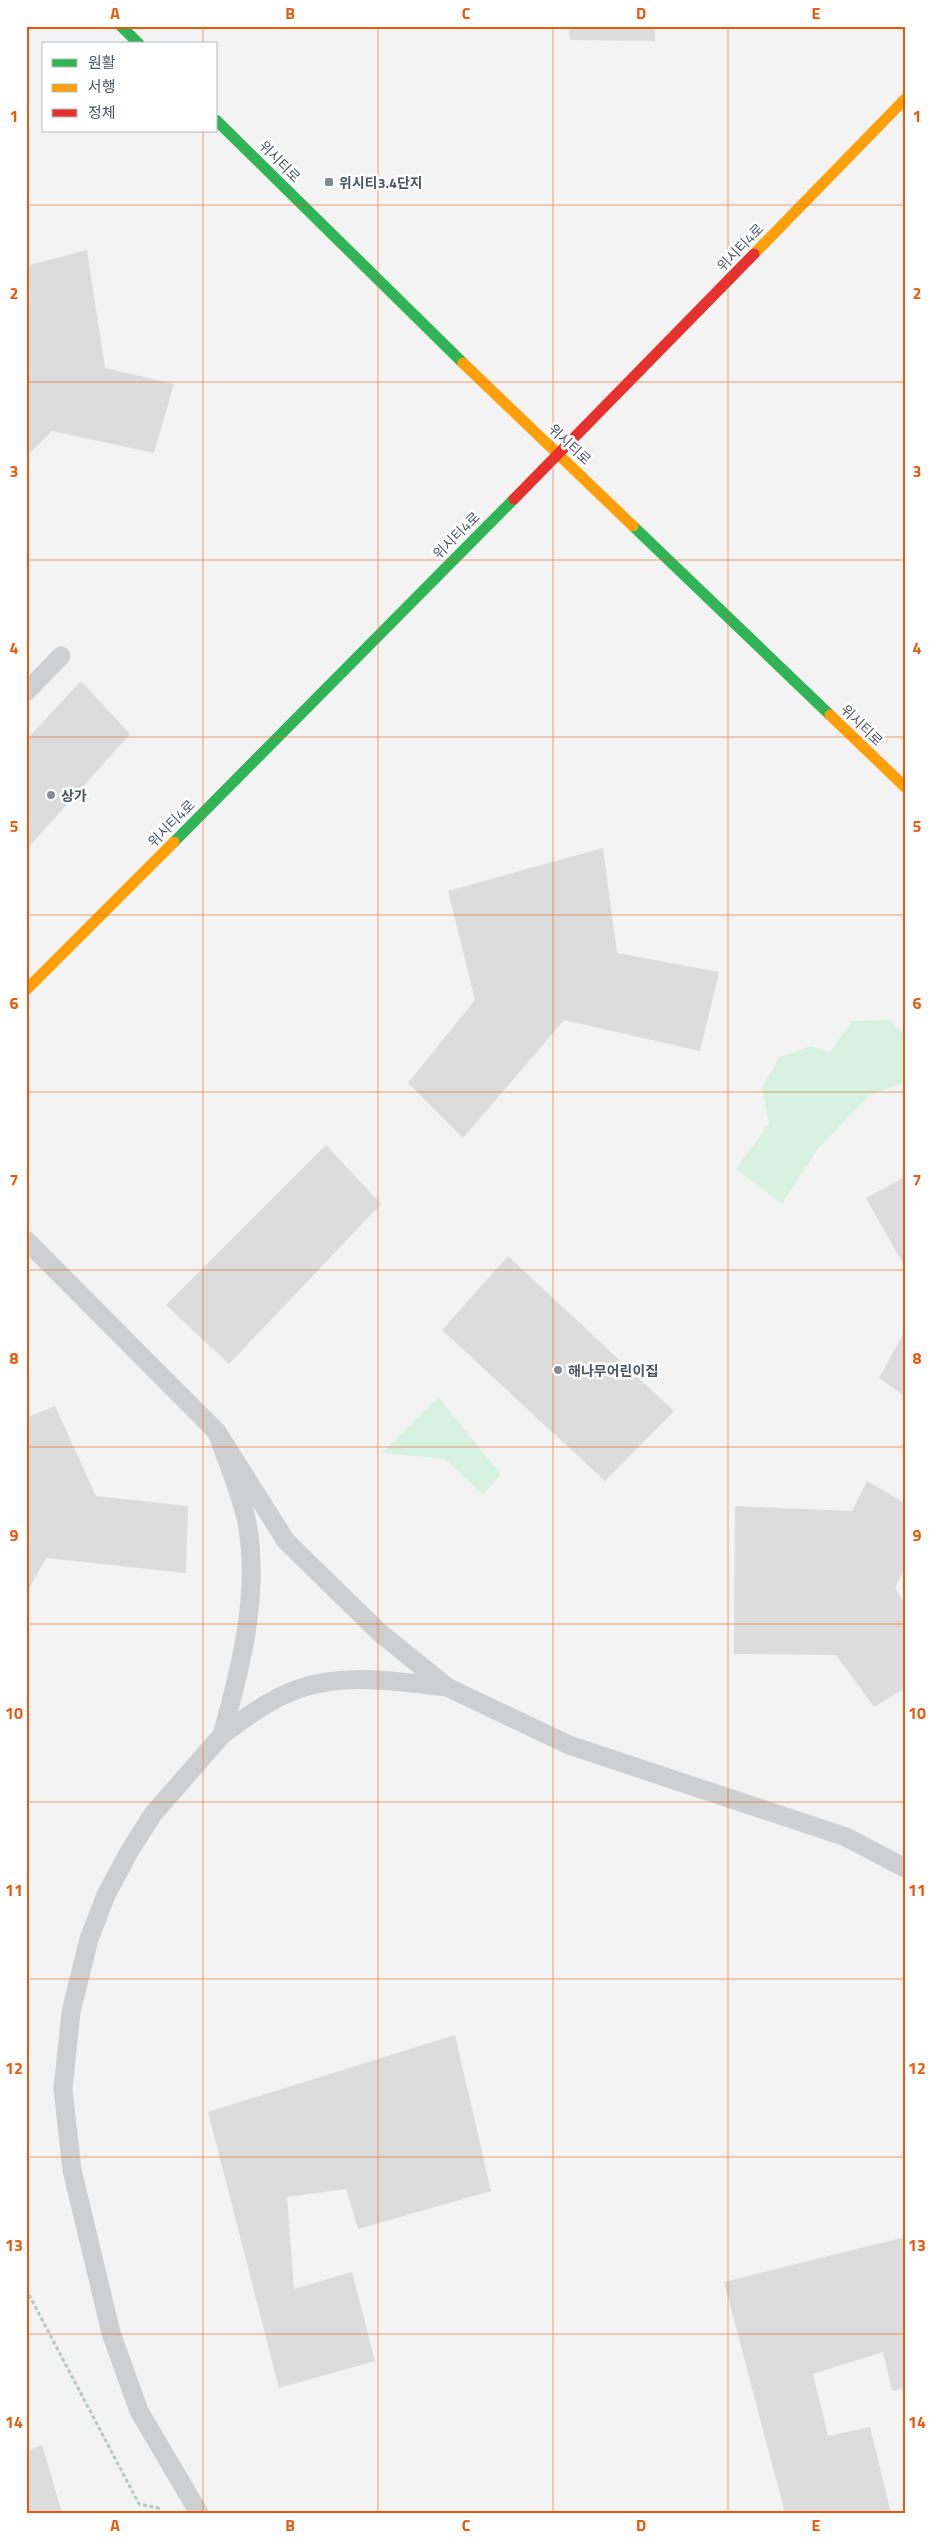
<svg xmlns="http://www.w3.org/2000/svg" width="931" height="2539" font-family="'Titillium Web','Noto Sans KR',sans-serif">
	<rect width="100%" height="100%" fill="#f3f3f3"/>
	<g fill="#d8f2e2">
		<path d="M 890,1020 L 905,1035 L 905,1082 L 870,1095 L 818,1149 L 782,1204 L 736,1169 L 769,1123 L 762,1088 L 779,1057 L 811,1046 L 830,1052 L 852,1021 Z"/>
		<path d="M 438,1397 L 501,1474 L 483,1495 L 445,1459 L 382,1453 Z"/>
	</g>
	<g fill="#dcdcdd">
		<path d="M 569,26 L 655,26 L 655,41 L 570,40 Z"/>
		<path d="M 87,250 L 105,368 L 174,384 L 154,453 L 52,431 L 26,457 L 26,266 Z"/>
		<path d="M 81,681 L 130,734 L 26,850 L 26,740 Z"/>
		<path d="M 603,848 L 617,953 L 719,972 L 700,1051 L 564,1020 L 463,1138 L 408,1083 L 475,1000 L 448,891 Z"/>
		<path d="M 326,1145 L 381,1204 L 229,1364 L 166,1305 Z"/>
		<path d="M 905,1177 L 905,1267 L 866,1198 Z"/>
		<path d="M 508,1256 L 674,1411 L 605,1481 L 442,1330 Z"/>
		<path d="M 905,1331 L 905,1396 L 879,1378 Z"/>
		<path d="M 55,1406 L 96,1496 L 188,1506 L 186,1573 L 46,1558 L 26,1594 L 26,1418 Z"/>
		<path d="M 867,1481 L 905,1503 L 905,1568 L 895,1588 L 905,1604 L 905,1688 L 874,1707 L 836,1655 L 734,1654 L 735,1506 L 852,1511 Z"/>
		<path d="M 455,2035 L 491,2191 L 358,2229 L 346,2189 L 287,2197 L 294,2289 L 352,2272 L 375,2361 L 279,2388 L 208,2112 Z"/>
		<path d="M 905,2237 L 905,2388 L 892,2391 L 883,2352 L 813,2374 L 828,2436 L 870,2427 L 891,2513 L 785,2513 L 724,2282 Z"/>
		<path d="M 42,2445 L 62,2513 L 26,2513 L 26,2451 Z"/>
	</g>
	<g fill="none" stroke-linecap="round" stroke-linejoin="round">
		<path stroke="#bac7c3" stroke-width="3" stroke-dasharray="4 2.5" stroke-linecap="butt" d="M 26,2289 L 139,2504 L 162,2509"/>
		<g stroke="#cdcfd1" stroke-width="19">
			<path d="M 26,692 L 61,656"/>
			<path d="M 26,1240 L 217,1432 L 286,1541 L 379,1632 L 447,1687 C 398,1682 346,1672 298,1689 C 270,1699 245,1718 222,1735 C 241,1667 260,1593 247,1523 C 241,1493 227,1462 217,1432"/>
			<path d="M 447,1687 L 569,1745 L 846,1837 L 905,1868"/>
			<path d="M 199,2513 L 139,2411 L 111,2333 L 72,2170 L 63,2089 L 71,2012 L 89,1939 L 106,1895 L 129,1852 L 153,1814 L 222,1735"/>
		</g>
		<g stroke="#30b455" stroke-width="11">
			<path d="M 121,26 L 139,44"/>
			<path d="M 216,120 L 463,363"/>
			<path d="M 633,526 L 830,715"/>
			<path d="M 174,842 L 514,499"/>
		</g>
		<g stroke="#ff9f0a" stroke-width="11">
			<path d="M 754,254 L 905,99"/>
			<path d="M 463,363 L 633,526"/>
			<path d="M 830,715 L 905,787"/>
			<path d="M 26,990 L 174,842"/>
		</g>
		<path stroke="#e5322d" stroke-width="11" d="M 514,499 L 754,254"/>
	</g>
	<path fill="none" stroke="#e8590c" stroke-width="1" stroke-opacity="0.55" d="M 203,26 L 203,44M 378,26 L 378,2513M 553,26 L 553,2513M 728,26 L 728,2513M 203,131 L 203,2513M 26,205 L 905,205M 26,382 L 905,382M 26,560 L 905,560M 26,737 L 905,737M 26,915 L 905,915M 26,1092 L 905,1092M 26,1270 L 905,1270M 26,1447 L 905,1447M 26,1624 L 905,1624M 26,1802 L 905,1802M 26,1979 L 905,1979M 26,2157 L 905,2157M 26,2334 L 905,2334"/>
	<g fill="#848c93" stroke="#fff" stroke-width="2">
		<rect x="324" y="177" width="10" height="10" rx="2.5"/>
		<circle cx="51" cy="795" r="5"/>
		<circle cx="558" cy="1370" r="5"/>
	</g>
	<g text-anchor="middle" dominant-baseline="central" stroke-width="5" stroke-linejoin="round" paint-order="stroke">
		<g font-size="14" fill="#495560" stroke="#fff">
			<text transform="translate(280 161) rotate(45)">위시티로</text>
			<text transform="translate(740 247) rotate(-46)">위시티4로</text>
			<text transform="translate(570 444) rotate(43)">위시티로</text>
			<text transform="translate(456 535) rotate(-45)">위시티4로</text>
			<text transform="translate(862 725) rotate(44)">위시티로</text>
			<text transform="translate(171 823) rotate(-45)">위시티4로</text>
		</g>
		<g font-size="14" font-weight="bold" fill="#495560" stroke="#fff" text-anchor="start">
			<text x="339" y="182">위시티3.4단지</text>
			<text x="61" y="795">상가</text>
			<text x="568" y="1370">해나무어린이집</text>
		</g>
	</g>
	<rect width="931" height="2539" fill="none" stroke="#ffffff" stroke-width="55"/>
	<rect x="42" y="42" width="175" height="90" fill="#ffffff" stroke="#b6bbbf"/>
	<rect x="52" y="59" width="25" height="8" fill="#30b455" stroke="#b6bbbf"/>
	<text x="88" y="68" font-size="15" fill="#495560">원활</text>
	<rect x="52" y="84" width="25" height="8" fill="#ff9f0a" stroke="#b6bbbf"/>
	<text x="88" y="92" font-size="15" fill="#495560">서행</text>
	<rect x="52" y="109" width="25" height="8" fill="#e5322d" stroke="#b6bbbf"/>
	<text x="88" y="118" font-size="15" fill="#495560">정체</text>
	<rect x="28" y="28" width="876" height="2484" fill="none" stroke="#e8590c" stroke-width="2"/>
	<g font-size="16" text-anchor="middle" font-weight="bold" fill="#e8590c">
		<text x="115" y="19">A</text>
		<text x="290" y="19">B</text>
		<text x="466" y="19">C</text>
		<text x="641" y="19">D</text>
		<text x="816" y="19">E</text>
		<text x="14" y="122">1</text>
		<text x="917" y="122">1</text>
		<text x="14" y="299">2</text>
		<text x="917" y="299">2</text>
		<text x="14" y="477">3</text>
		<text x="917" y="477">3</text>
		<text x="14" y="654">4</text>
		<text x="917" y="654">4</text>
		<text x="14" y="832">5</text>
		<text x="917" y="832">5</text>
		<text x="14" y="1009">6</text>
		<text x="917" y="1009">6</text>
		<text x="14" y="1186">7</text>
		<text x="917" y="1186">7</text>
		<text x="14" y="1364">8</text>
		<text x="917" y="1364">8</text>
		<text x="14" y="1541">9</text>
		<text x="917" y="1541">9</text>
		<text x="14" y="1719">10</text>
		<text x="917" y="1719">10</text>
		<text x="14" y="1896">11</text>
		<text x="917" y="1896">11</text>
		<text x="14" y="2074">12</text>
		<text x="917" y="2074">12</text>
		<text x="14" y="2251">13</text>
		<text x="917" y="2251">13</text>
		<text x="14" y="2428">14</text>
		<text x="917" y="2428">14</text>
		<text x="115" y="2531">A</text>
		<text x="290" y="2531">B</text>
		<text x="466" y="2531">C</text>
		<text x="641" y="2531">D</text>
		<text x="816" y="2531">E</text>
	</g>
</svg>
